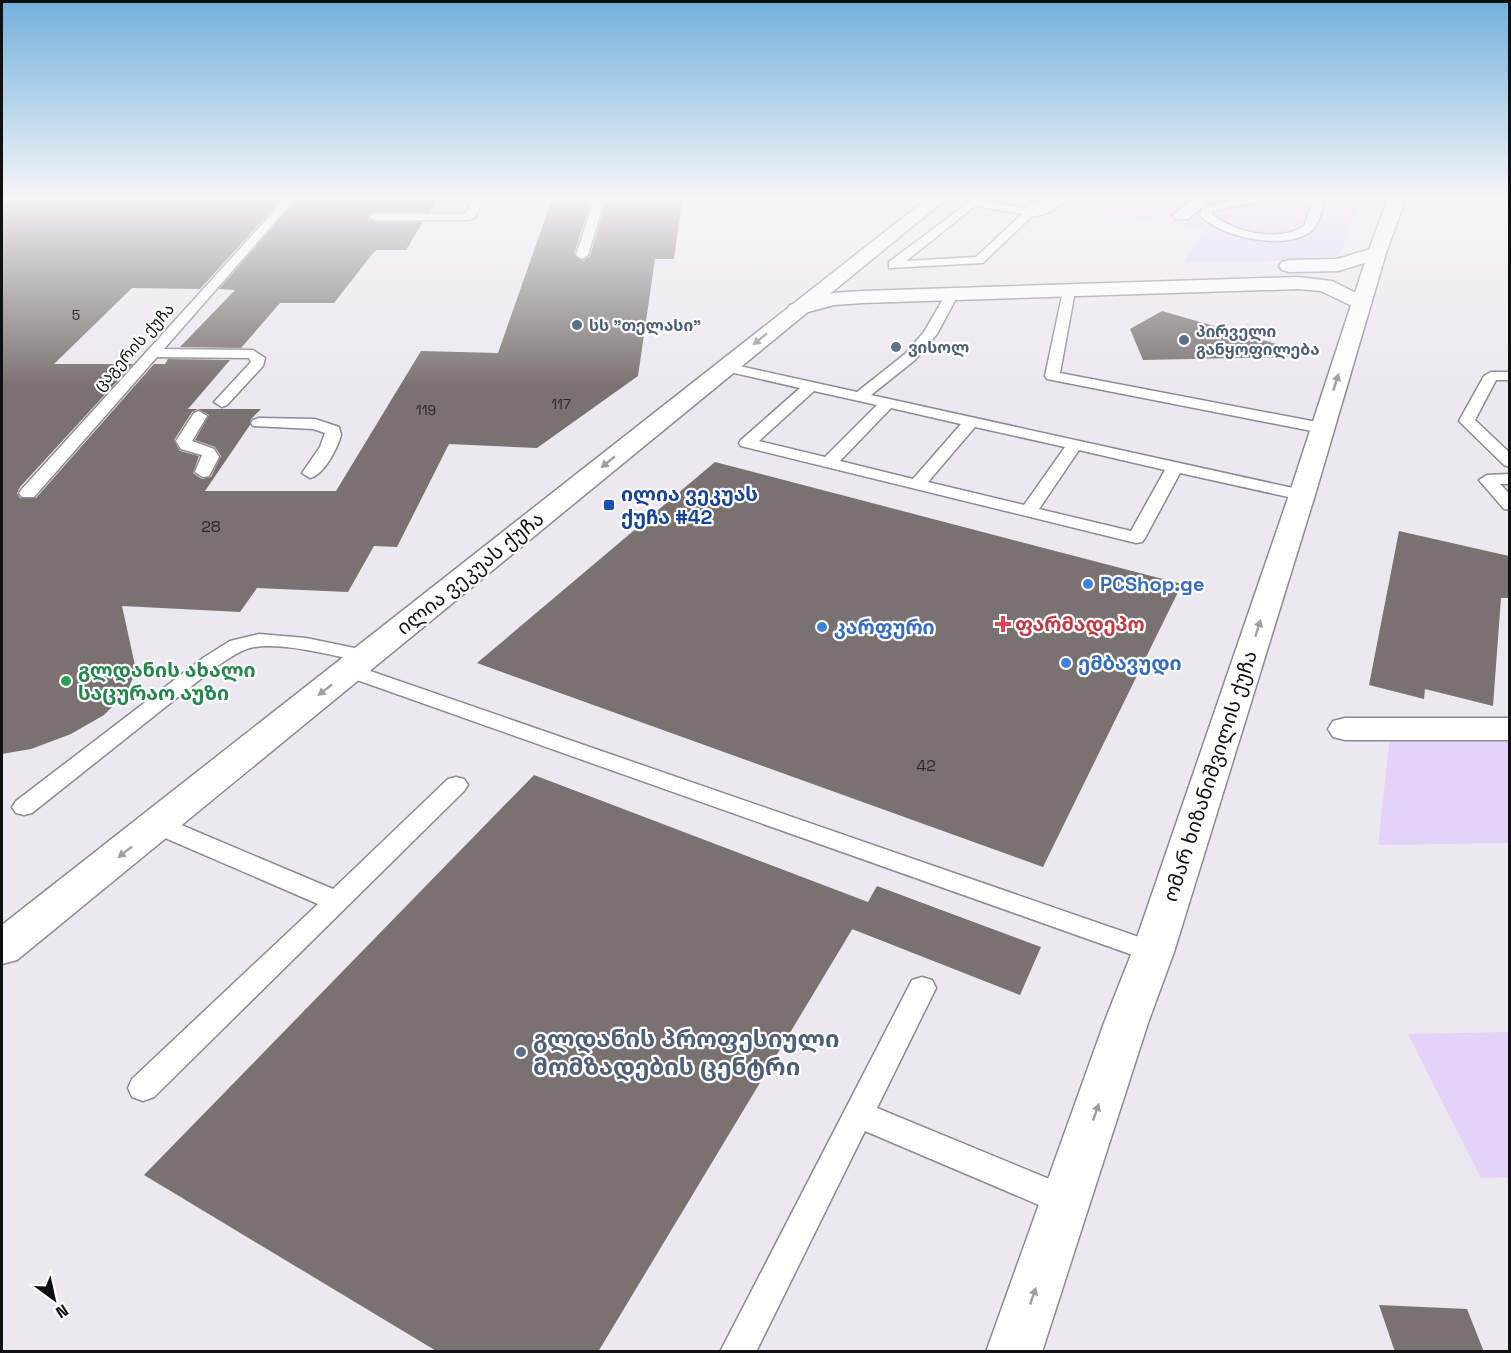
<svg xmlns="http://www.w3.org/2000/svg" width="1511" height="1353" font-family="'Space Grotesk','Noto Sans Georgian',sans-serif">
	<rect width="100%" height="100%" fill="#ebe8ef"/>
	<g fill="#e4d3f9">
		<path d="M 966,198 L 1362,198 L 1339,256 L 1320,260 L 1183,263 L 1205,229 L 1052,206 L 1048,210 Z"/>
		<path d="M 1392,718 L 1509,720 L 1509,843 L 1378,845 Z"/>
		<path d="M 1509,1032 L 1509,1177 L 1481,1178 L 1408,1034 Z"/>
	</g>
	<g fill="#7a7271">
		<path d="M 213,198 L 283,198 L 200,289 L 132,288 L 54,364 L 133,364 L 20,487 L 17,493 L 20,498 L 36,498 L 154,364 L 165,364 L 168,359 L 230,360 L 188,409 L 198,409 L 192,412 L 174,440 L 180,451 L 199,456 L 193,473 L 202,479 L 211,477 L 221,456 L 215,447 L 195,440 L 209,415 L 198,409 L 261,409 L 251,419 L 250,425 L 205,491 L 336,491 L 421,351 L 498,353 L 551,202 L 591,202 L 574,254 L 583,261 L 590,256 L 606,202 L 682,201 L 674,259 L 655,259 L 638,376 L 537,448 L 449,444 L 397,547 L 374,546 L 348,592 L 257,588 L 240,612 L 122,606 L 136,670 L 127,692 L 104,715 L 71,734 L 31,749 L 2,754 L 2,200 L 210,200 Z"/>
		<path d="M 298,198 L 439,198 L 430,212 L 375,212 L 368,215 L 368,219 L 375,222 L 423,222 L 406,250 L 377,250 L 374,252 L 334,303 L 280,303 L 241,348 L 180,347 L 235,290 L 219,289 Z"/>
		<path d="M 1162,311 L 1290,348 L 1289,357 L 1143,360 L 1130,329 Z"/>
		<path d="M 715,462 L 1182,584 L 1043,867 L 477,663 Z"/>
		<path d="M 1399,531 L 1509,556 L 1509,598 L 1501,598 L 1493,706 L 1425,689 L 1424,699 L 1369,685 Z"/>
		<path d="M 534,775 L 868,902 L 877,886 L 1041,947 L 1020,995 L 852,929 L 859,918 L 598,1352 L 438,1352 L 144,1175 Z"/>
		<path d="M 1379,1305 L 1467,1309 L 1484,1352 L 1395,1352 Z"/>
	</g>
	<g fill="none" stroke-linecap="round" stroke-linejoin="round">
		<defs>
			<g id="lane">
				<path d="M 286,198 L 296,198 L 164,349 L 253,350 L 265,358 L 263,366 L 227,405 L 222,407 L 214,402 L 251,362 L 249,358 L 157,357 L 34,497 L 22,497 L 19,493 L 22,489 Z"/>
				<path d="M 474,198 L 484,198 L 475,217 L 469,220 L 375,220 L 369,217 L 375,214 L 465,214 Z"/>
				<path d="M 595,198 L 605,198 L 588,255 L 582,259 L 576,255 Z"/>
				<path d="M 1247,198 L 1266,198 L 1261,201 L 1212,211 L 1212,214 C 1233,232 1279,243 1304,226 L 1314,198 L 1324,198 C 1322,210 1320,224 1310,232 C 1285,251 1219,237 1200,215 L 1203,207 Z"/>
				<path d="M 973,199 L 1030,209 L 1036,212 L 983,263 L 889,268 L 889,262 ZM 975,206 L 1022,214 L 976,257 L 906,261 Z"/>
				<path d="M 1069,287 L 1075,291 L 1060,373 L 1322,423 L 1330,428 L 1322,433 L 1047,379 L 1045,376 L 1063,291 Z"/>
				<path d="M 952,291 L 958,295 L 937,334 L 915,360 L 871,395 L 1302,490 L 1308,491 L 1311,495 L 1308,499 L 1302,500 L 1180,473 L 1145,538 L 1142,542 L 1136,543 L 741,446 L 739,443 L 741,440 L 800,388 L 721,370 L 719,367 L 721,364 L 726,363 L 857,392 L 905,354 L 924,332 L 947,292 ZM 814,391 L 877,405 L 825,457 L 759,441 ZM 891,408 L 961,424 L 913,479 L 840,461 ZM 975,427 L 1065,447 L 1024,505 L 928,482 ZM 1079,450 L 1165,470 L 1131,531 L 1039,509 Z"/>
				<path d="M 1491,372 L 1510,372 L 1510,380 L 1496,380 L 1475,420 L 1510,453 L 1510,467 L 1504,465 L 1459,421 L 1484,376 Z"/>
				<path d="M 199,411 L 207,416 L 192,441 L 214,449 L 219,457 L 209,476 L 203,477 L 195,472 L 202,455 L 181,449 L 176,441 L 194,413 Z"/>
				<path d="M 259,418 L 315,419 L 339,427 L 341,435 C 337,449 324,475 310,478 L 302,473 L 320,447 L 325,433 L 313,429 L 253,426 L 251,423 L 253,420 Z"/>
				<path d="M 1510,474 L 1510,484 L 1500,484 L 1510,494 L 1510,510 L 1504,509 L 1479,480 L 1487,475 Z"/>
				<path d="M 259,634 L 306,638 L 374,652 L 377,656 L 374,660 L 367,662 C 336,657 280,640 250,648 C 238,651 227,660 217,666 L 32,813 L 24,815 L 16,813 L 12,807 L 16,801 L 203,658 L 230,641 Z"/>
				<path d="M 350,664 L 1162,945 L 1166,952 L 1162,959 L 1153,963 L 1144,959 L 343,675 L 340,670 L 343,665 Z"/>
				<path d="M 456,777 L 464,779 L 468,785 L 464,791 L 154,1097 L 143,1101 L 132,1097 L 128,1088 L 132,1079 L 318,904 L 149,831 L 146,825 L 149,819 L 158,816 L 167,819 L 333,889 L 448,779 Z"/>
				<path d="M 922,977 L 932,980 L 936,988 L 877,1108 L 1076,1190 L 1081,1201 L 1076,1212 L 1065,1216 L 865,1131 L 756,1352 L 720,1352 L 912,980 Z"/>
			</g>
			<g id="street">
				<path d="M 1048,198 L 1068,198 C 1059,209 1038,219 1024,216 L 1021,212 L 1024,208 Z"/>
				<path d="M 1195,198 L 1214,198 L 1188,219 L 1176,219 L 1173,215 Z"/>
				<path d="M 1377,247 L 1384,249 L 1386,253 L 1384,257 L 1338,271 L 1289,272 L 1282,270 L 1279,266 L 1282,262 L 1289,260 L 1337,259 Z"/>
				<path d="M 1298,277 L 1332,281 L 1368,299 L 1371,303 L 1368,307 L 1361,309 L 1354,307 L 1321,291 L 1298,289 L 862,303 L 834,305 L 797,315 L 790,313 L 787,309 L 790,305 L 833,293 L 862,291 Z"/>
				<path d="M 1345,718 L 1510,718 L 1510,740 L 1345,740 L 1333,737 L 1328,729 L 1333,721 Z"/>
			</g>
			<g id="primary">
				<path d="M 928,198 L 947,198 L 17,960 L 2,964 L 2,925 Z"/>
				<path d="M 1388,198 L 1406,198 L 1386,253 L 1315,495 L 1174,952 L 1148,1023 L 1042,1352 L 986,1352 L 1104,1023 L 1132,952 L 1289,495 L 1368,253 Z"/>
			</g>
		</defs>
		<use href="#lane" stroke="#8d8a91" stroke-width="3"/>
		<use href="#street" stroke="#8d8a91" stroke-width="3"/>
		<use href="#primary" stroke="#8d8a91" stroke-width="3"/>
		<use href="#lane" fill="#fff" fill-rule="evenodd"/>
		<use href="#street" fill="#fff" fill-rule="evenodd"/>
		<use href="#primary" fill="#fff" fill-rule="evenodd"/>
	</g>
	<defs><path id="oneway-solid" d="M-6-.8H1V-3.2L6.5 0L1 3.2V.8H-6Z" transform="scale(1.5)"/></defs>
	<g fill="#9f9fa0">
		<use href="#oneway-solid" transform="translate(760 339) rotate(141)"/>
		<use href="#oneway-solid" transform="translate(1336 382) rotate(-72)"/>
		<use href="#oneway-solid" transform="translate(608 462) rotate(141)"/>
		<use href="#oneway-solid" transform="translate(1258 628) rotate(-72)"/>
		<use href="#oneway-solid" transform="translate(325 690) rotate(142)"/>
		<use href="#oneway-solid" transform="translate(125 852) rotate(142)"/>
		<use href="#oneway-solid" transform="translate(1096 1112) rotate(-71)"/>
		<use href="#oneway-solid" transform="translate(1033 1296) rotate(-71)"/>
	</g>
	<linearGradient id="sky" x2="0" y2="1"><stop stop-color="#71b1dc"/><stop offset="0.51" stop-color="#f6f5f8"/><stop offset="1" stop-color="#f6f5f8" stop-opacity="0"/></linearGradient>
	<rect width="1511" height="387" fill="url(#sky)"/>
	<g fill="#5c6f8a" stroke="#fff" stroke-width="2">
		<circle cx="577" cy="325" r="6"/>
		<circle cx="1184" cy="340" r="6"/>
		<circle cx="896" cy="347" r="6"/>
		<circle cx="521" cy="1052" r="6"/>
	</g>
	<rect fill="#1a4fb4" stroke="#fff" stroke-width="2" x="603" y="499" width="12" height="12" rx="3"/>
	<g fill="#3f7fe0" stroke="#fff" stroke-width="2">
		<circle cx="1088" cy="584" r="6"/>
		<circle cx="822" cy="627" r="6"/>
		<circle cx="1066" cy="663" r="6"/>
	</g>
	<path fill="#e0444e" stroke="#fff" stroke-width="2" d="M1000 615h6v6h6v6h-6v6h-6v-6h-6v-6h6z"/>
	<circle fill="#2e9e5b" stroke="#fff" stroke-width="2" cx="66" cy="681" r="6"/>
	<g text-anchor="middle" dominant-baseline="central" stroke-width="4.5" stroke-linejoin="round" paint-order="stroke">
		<g font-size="14" fill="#2a282a">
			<text x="76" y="315">5</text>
			<text x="561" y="404">117</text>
			<text x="426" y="410">119</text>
		</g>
		<g font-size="16" font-weight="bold" fill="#4e5e75" stroke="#fff" text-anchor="start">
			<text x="589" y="325">სს "თელასი"</text>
			<text x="1196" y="331">პირველი<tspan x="1196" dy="18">განყოფილება</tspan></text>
			<text x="908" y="347">ვისოლ</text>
		</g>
		<g font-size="16" fill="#100f12" stroke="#fff">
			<text transform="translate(134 347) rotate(-48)">ცაგერის ქუჩა</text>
		</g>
		<g font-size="16" fill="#2a282a">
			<text x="211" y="526">28</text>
			<text x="926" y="765">42</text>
		</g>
		<g font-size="20" font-weight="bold" fill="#164399" stroke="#fff" text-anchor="start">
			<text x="621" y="494">ილია ვეკუას<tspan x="621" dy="23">ქუჩა #42</tspan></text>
		</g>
		<g font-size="20" fill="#100f12" stroke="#fff">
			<text transform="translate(470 573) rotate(-39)">ილია ვეკუას ქუჩა</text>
			<text transform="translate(1210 776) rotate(-72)">ომარ ხიზანიშვილის ქუჩა</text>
		</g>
		<g font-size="20" font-weight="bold" fill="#366cbe" stroke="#fff" text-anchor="start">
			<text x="1100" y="584">PCShop.ge</text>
			<text x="834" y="627">კარფური</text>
			<text x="1078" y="663">ემბავუდი</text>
		</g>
		<g font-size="20" font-weight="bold" fill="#be3a42" stroke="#fff" text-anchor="start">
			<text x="1015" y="624">ფარმადეპო</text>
		</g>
		<g font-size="20" font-weight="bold" fill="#27864d" stroke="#fff" text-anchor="start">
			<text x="78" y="670">გლდანის ახალი<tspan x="78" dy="23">საცურაო აუზი</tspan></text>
		</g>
		<g font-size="24" font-weight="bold" fill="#4e5e75" stroke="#fff" text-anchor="start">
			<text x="533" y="1038">გლდანის პროფესიული<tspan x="533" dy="28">მომზადების ცენტრი</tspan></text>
		</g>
	</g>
	<rect width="1511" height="1353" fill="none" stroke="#100f12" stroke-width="6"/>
	<g transform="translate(54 1299) rotate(147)" stroke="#ffffff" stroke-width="4.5" paint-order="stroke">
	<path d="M0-4.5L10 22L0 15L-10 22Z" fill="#100f12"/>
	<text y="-9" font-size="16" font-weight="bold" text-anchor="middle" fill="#100f12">N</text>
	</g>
</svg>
